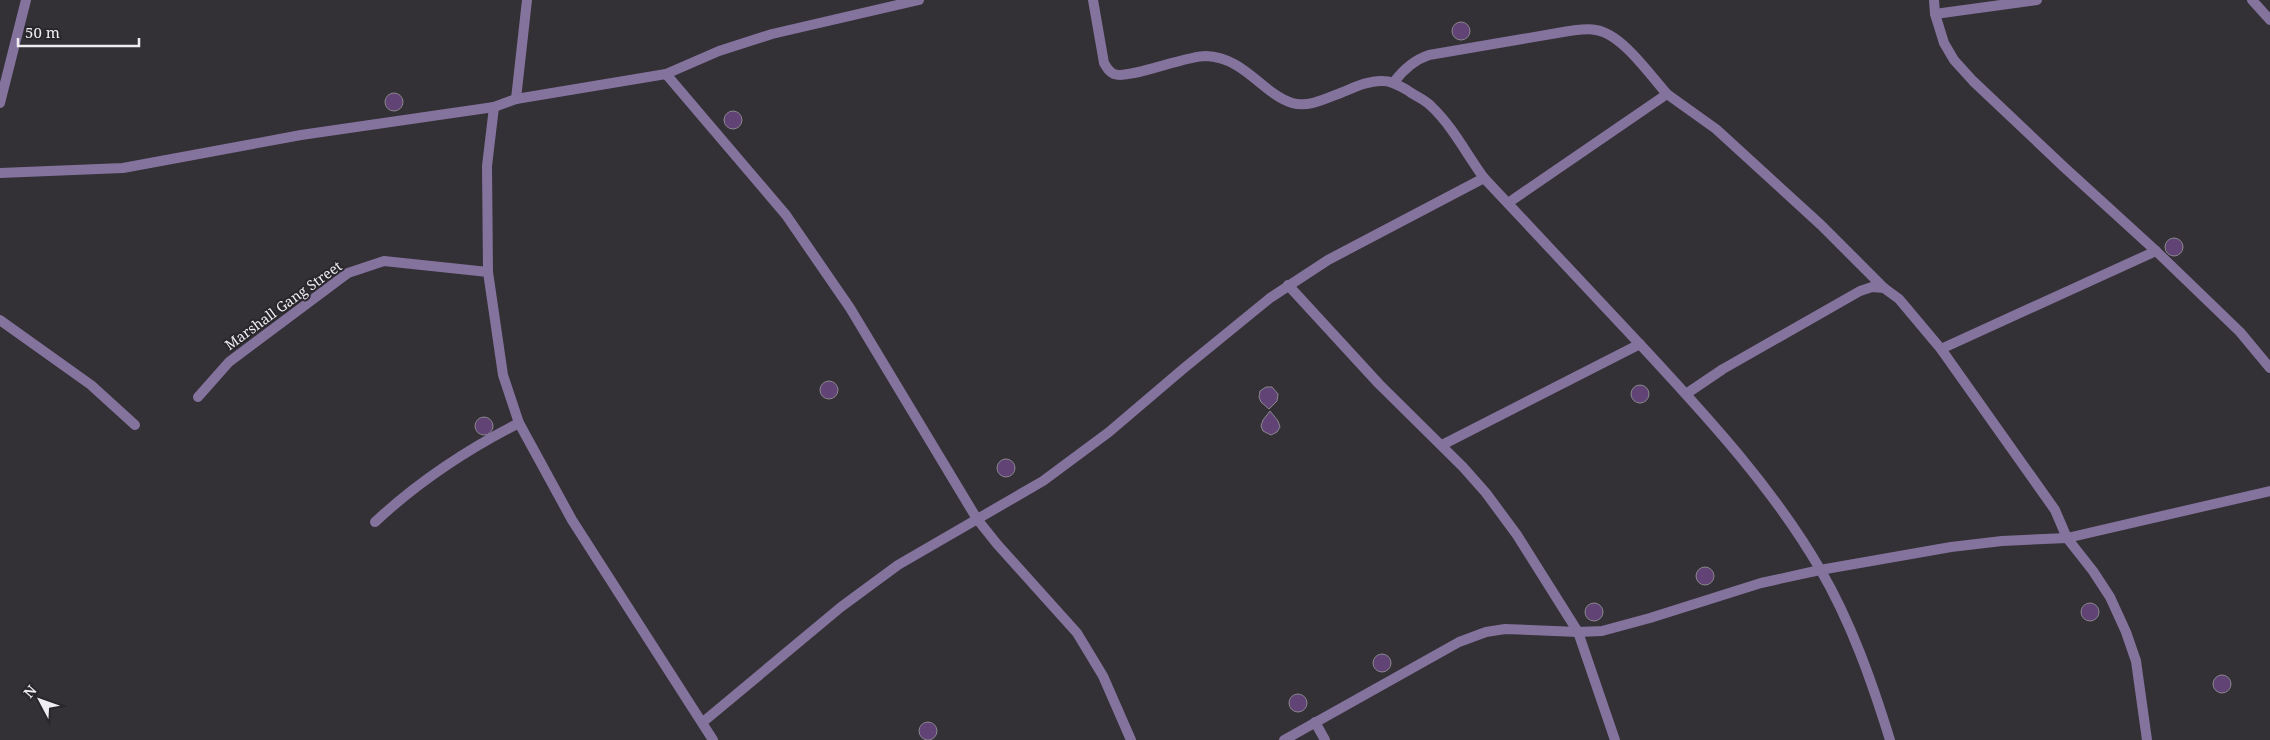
<svg xmlns="http://www.w3.org/2000/svg" width="2270" height="740" font-family="'Noto Serif',serif">
	<rect width="100%" height="100%" fill="#333036"/>
	<g fill="#614376" stroke="#8a878e">
		<circle cx="1461" cy="31" r="9"/>
		<circle cx="394" cy="102" r="9"/>
		<circle cx="733" cy="120" r="9"/>
		<circle cx="2174" cy="247" r="9"/>
		<circle cx="829" cy="390" r="9"/>
		<circle cx="1640" cy="394" r="9"/>
		<path d="M 1266,387 L 1272,387 L 1278,394 L 1277,401 L 1269,409 L 1261,402 L 1259,397 L 1260,391 Z"/>
		<path d="M 1270,411 L 1278,421 L 1280,427 L 1277,432 L 1271,435 L 1263,431 L 1261,426 L 1263,420 Z"/>
		<circle cx="484" cy="426" r="9"/>
		<circle cx="1006" cy="468" r="9"/>
		<circle cx="1705" cy="576" r="9"/>
		<circle cx="1594" cy="612" r="9"/>
		<circle cx="2090" cy="612" r="9"/>
		<circle cx="1382" cy="663" r="9"/>
		<circle cx="2222" cy="684" r="9"/>
		<circle cx="1298" cy="703" r="9"/>
		<circle cx="928" cy="731" r="9"/>
	</g>
	<g fill="none" stroke-linecap="round" stroke-linejoin="round">
		<g stroke="#84739d" stroke-width="10">
			<path d="M 1093,0 L 1104,63 C 1107,68 1109,72 1114,74 C 1128,80 1184,56 1206,56 C 1244,57 1263,94 1292,103 C 1309,108 1327,98 1343,92 C 1355,87 1370,80 1383,81 C 1393,81 1399,86 1407,90 C 1415,96 1426,100 1432,107 C 1453,127 1467,155 1484,178"/>
			<path d="M 1934,0 L 1935,14 L 1944,43 L 1954,60 L 1973,81 L 2065,168 L 2156,251 L 2240,332 L 2270,368"/>
			<path d="M 2252,0 L 2270,20"/>
			<path d="M 1935,14 L 2037,0"/>
			<path d="M 666,74 L 786,215 L 850,308 L 977,519 L 997,544 L 1077,633 L 1103,676 L 1131,740"/>
			<path d="M 1394,82 C 1403,70 1414,60 1429,55 L 1569,31 C 1578,30 1587,28 1596,30 C 1622,34 1650,75 1667,94 L 1508,203"/>
			<path d="M 1667,94 L 1716,129 L 1821,225 L 1884,288"/>
			<path d="M 516,99 L 527,0"/>
			<path d="M 0,103 L 26,0"/>
			<path d="M 494,107 L 487,166 L 488,272 L 503,375 L 519,423 L 572,520 L 713,740"/>
			<path d="M 0,173 L 123,168 L 301,135 L 494,107 L 516,99 L 666,74 L 719,51 L 772,34 L 919,0"/>
			<path d="M 1288,285 L 1379,384 L 1463,467 L 1486,493 L 1517,535 L 1578,632 L 1615,740"/>
			<path d="M 0,320 L 91,385 L 135,425"/>
			<path d="M 1941,349 L 2156,251"/>
			<path d="M 1686,394 L 1723,369 L 1860,291 L 1872,287 L 1884,288 L 1899,299 L 1941,349 L 2055,510 L 2067,538 L 2093,571 L 2110,597 L 2126,632 L 2136,661 L 2147,740"/>
			<path d="M 198,397 L 229,362 L 348,273 L 384,261 L 488,272"/>
			<path d="M 1442,445 L 1640,344"/>
			<path d="M 375,522 C 419,481 466,450 519,423"/>
			<path d="M 703,722 L 841,607 L 898,565 L 1043,481 L 1109,432 L 1183,369 L 1270,298 L 1328,260 L 1484,178 C 1539,237 1594,295 1649,354 C 1711,421 1774,490 1820,569 C 1851,622 1872,682 1890,740"/>
			<path d="M 1315,722 L 1325,740"/>
			<path d="M 1284,740 L 1459,642 L 1486,632 L 1505,629 L 1578,632 L 1602,631 L 1650,618 L 1761,583 L 1820,570 L 1951,547 L 2002,541 L 2067,538 L 2270,491"/>
		</g>
	</g>
	<g text-anchor="middle" dominant-baseline="central" stroke-width="4" stroke-linejoin="round" paint-order="stroke">
		<g font-size="14" fill="#efedf1" stroke="#29262c">
			<text transform="translate(283 305) rotate(-36)">Marshall Gang Street</text>
		</g>
	</g>
	<g transform="translate(40 700) rotate(311)" stroke="#29262c" stroke-width="4" paint-order="stroke">
	<path d="M0-4L9 19L0 12L-9 19Z" fill="#efedf1"/>
	<text y="-8" font-size="14" font-weight="bold" text-anchor="middle" fill="#efedf1">N</text>
	</g>
	<path d="M18 38v8h121v-8" fill="none" stroke="#efedf1" stroke-width="2.5"/>
	<text x="25" y="38" font-size="15" fill="#efedf1" stroke="#29262c" stroke-width="4" paint-order="stroke">50 m</text>
</svg>
